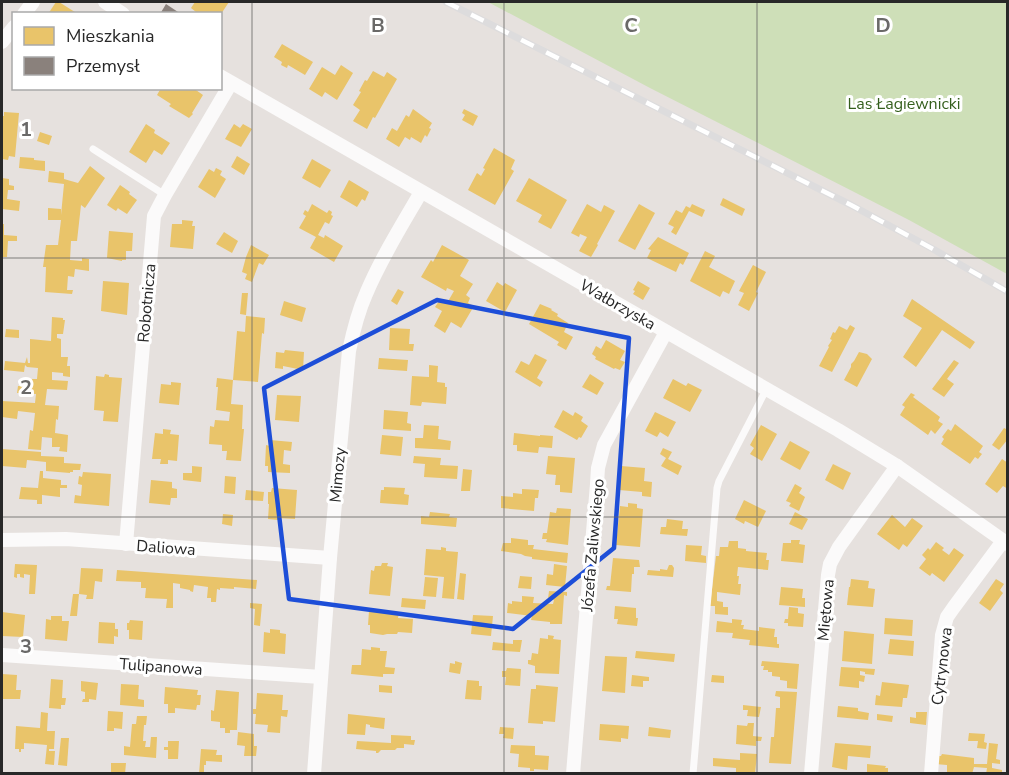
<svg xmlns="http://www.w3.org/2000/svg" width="1009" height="775" font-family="'Nunito Sans',sans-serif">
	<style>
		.green { fill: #cedfb8 }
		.homes { fill: #e9c46a }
		.industry { fill: #8a817c }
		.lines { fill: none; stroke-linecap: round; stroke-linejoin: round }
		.lane { stroke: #fbfafa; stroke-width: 7 }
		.street { stroke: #fbfafa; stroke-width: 14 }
		.rail-casing { stroke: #dddcdd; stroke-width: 7 }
		.rail { stroke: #fff; stroke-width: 4.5; stroke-dasharray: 14; stroke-linecap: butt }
		.marked { fill: none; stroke: #1d4ed8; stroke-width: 4.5; stroke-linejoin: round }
		.grid { fill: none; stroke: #6a6968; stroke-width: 1.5; stroke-opacity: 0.55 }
		.labels { text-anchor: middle; stroke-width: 6; stroke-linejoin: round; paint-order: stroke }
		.park-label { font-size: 16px; fill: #355f1d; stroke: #fff }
		.street-label { font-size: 16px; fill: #282828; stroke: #fff }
		.grid-label { font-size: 20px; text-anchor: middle; font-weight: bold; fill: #6a6968; stroke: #fff; stroke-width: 6; stroke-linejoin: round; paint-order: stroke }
	</style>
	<rect width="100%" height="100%" fill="#e6e1de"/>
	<!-- green -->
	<path class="green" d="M488 2H1007V274L909 220 650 88Z"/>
	<!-- homes -->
	<g class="homes">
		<path d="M56 2H59L78 14H48Z"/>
		<path d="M195 2H229L221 14H195L196 12 191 8Z"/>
		<path d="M282 44 313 62 305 75 288 65 287 68 281 65 282 62 274 57Z"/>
		<path d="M341 65 353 73 337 100 325 92 322 97 309 89 322 67 335 75Z"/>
		<path d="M373 71 384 77 387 72 397 79 375 118 373 117 367 129 353 121 360 110 353 105 361 92 359 91 365 80 367 81Z"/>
		<path d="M161 88H193L203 95 192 113 193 114 189 118 169 106 171 104 157 95Z"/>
		<path d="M413 109 432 123 429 128 431 129 427 137 425 135 421 143 411 137 410 140 405 137 399 147 386 139 392 128 397 131 406 115 409 117Z"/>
		<path d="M464 109 478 116 473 126 462 120 465 115 462 113Z"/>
		<path d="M4 112 19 113 15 157 9 156 8 160 2 159V116H4Z"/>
		<path d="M146 124 155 130 154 133 170 143 162 155 154 150 146 163 129 152Z"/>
		<path d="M234 124 240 128 243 124 252 129 241 147 225 139Z"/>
		<path d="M40 132 52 136 49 145 37 141Z"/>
		<path d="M494 148 515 160 511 169 514 171 495 205 468 190 477 173 481 176 485 169 483 168Z"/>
		<path d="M237 156 250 164 244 175 231 167Z"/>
		<path d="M20 157 34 158V160L45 161V171L19 168Z"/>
		<path d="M312 159 331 170 320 188 302 178Z"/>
		<path d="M90 166 105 178 85 208 81 205 77 241H71L70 260 82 261V258L89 259V271L75 269 74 277 68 276 67 290H73L72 294 45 292 46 267H43L46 245H58L61 220H48V208L61 209V215L64 184 48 182 49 171 64 173V179L78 183Z"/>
		<path d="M216 168 222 171 220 175 226 179 215 198 198 187 209 169 214 172Z"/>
		<path d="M2 178 9 179V185L14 186V190H8L7 199 20 201 19 211 2 209Z"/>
		<path d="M529 178 567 200 551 229 538 222 542 215 516 201Z"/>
		<path d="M349 180 369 192 365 201 362 199 357 207 340 197Z"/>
		<path d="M120 185 130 192 129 194 137 200 127 214 119 209 118 208 116 211 107 205Z"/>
		<path d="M723 198 745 209 742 216 720 205Z"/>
		<path d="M312 204 327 213 329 210 332 212 331 215 333 216 329 224 325 222 318 235 324 238 325 235 343 246 334 262 310 248 316 237 299 228 306 216 303 214 305 210 308 212Z"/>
		<path d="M587 204 601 212 604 205 615 211 597 244 598 245 591 257 579 251 587 237 580 234 579 237 571 233Z"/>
		<path d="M639 204 655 213 635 250 618 241Z"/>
		<path d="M692 204 705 210 702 217 689 211 676 235 671 232 674 227 668 224 676 210 682 213 686 206 690 208Z"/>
		<path d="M182 220 193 221 192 226H195L193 249 170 247 172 224H182Z"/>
		<path d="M2 224H4V235L17 236V241H8L7 257H2Z"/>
		<path d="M109 231 133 233 132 251H126V260H122V261L107 258Z"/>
		<path d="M224 232 238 241 232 253 216 244Z"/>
		<path d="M658 237 689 253 683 265 680 263 676 272 647 258 651 250 648 249Z"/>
		<path d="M251 245 269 255 263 265 259 263 252 282 245 279 247 274 242 272 246 257Z"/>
		<path d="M442 245 469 260 460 276 473 284 466 295 470 298 468 303 474 306 461 328 451 322 445 333 434 326 442 311 435 307 439 301 442 300 447 303 454 291 447 288 446 291 421 277 431 260 433 262Z"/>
		<path d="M705 251 715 256 709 267 735 281 729 294 723 291 720 297 690 281Z"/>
		<path d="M753 265 766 272 756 292 758 293 749 311 738 305 744 293 739 291Z"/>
		<path d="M103 281 129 283 127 315 101 311Z"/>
		<path d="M638 281 650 288 643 300 633 294 635 291 633 290Z"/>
		<path d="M497 282 503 286 505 283 517 290 505 312 486 301Z"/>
		<path d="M398 289 404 292 397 305 391 301Z"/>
		<path d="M242 293H248L246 315 240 314Z"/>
		<path d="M912 299 975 342 970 349 942 330 916 367 903 357 922 328 903 316Z"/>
		<path d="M284 301 306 308 302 322 280 315Z"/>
		<path d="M540 304 552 309 551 310 558 314 557 316 568 323 564 332 573 337 566 350 557 345 559 342 529 324Z"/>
		<path d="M246 316 265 318 264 334 262 333 258 382 233 380 237 331 245 332Z"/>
		<path d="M52 317 63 318V320H65L63 334H57V338L61 339V357H68L67 366H70V377L63 376V373L52 372V380L68 381 67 390 47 389 45 405 59 406 58 420 56 419 55 433 68 435 67 452 59 451 60 447H52V438L42 437 41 450 28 449 30 430 33 431 35 413 18 411 17 419 2 417V401L35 403 36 394 17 393 18 386 31 387 32 379H37L38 368 27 367 25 365 24 372 4 370 5 361 25 363 27 357 28 363H30V339L51 341Z"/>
		<path d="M850 325 855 328 832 372 819 366 829 347 828 346 832 340 830 339 833 332 835 333 839 326 847 330Z"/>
		<path d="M390 328 410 329 409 344H414L413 351 389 350Z"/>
		<path d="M6 329 19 330V338L5 337Z"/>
		<path d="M606 340 625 351 620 360 625 362 620 370 615 368 614 369 595 359 596 357 592 354 596 346 601 349Z"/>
		<path d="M285 350 304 352 303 370 283 366V369L275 368 276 352 284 353Z"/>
		<path d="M859 352 867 354 872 359 857 387 844 380 851 367V364L854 361Z"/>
		<path d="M535 354 547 360 537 378 543 382 540 387 515 372 521 361 529 365Z"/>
		<path d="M379 358 408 360 407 371 378 369Z"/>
		<path d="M954 360 959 363 947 379 954 384 944 397 932 389Z"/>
		<path d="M429 365 438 366 437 382 445 383V387H447L446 404 422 402 421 406 410 405 412 376 429 377Z"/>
		<path d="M105 374 109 375V377L122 378 118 422 103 421 104 411 94 410 96 376 104 377Z"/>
		<path d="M590 374 604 383 597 395 582 387Z"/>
		<path d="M217 378 233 380 231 404 243 405 242 429H244L241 461 226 460 227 451H222V445L209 444 210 426 214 427 215 420 229 421 230 412 216 410 218 387H216Z"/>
		<path d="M673 379 686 386 688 383 702 390 690 412 663 398Z"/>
		<path d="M171 382 181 383 179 405 159 403 161 384 171 385Z"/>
		<path d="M911 393 915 395 913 397 940 417 938 421 943 424 935 434 931 430 928 435 900 415 905 407 902 405Z"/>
		<path d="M277 395 301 396 299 422 275 420Z"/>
		<path d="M384 410 408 412 407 423 411 424V431L383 429Z"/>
		<path d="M563 410 573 416 575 412 583 417 581 421 588 426 581 438 579 437 577 440 554 427Z"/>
		<path d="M655 412 676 422 668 437 660 432 657 437 645 431Z"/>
		<path d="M955 424 983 446 979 452 982 454 978 459 975 457 970 464 941 444 944 439 942 437 948 429 951 431Z"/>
		<path d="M424 425 439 426 438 439 451 441 450 450 415 448V438H423Z"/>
		<path d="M761 425 777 434 762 461 750 454 754 448 750 445Z"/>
		<path d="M1004 428 1008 430V439L999 450 992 445Z"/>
		<path d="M163 429 171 430 170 434 179 435 177 461 168 460V464H160L161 459H152L155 433 163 434Z"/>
		<path d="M514 433 540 436V435L553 436 552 448 539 447 538 453 517 451V445H513Z"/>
		<path d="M382 435 403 437 401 456 380 454Z"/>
		<path d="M270 440 292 442 291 451 284 450 283 464 290 465V473L268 472V466H265L266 445 270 446Z"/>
		<path d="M790 441 810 452 800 470 780 459Z"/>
		<path d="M663 448 672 452 668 459 682 466 678 475 661 466 666 458 660 454Z"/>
		<path d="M2 449 41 452V456L64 457V463L81 464 80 470H73V472H70V473L46 471V462L27 460 26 468 2 466Z"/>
		<path d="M414 456 441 458 440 465 458 466 457 479 424 477 425 464 413 463Z"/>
		<path d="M548 456 575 458 572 493 560 492V485H555L556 475 546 474Z"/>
		<path d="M1002 459 1008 463V489L1003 486 997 493 985 484Z"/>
		<path d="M833 464 851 473 843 490 825 480Z"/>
		<path d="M192 466 202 467 201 482 183 480V473H192Z"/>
		<path d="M621 466 645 468 644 481 652 482 651 497 642 496V492L619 490Z"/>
		<path d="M463 469 472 470 470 491H461Z"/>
		<path d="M40 471H43V478L61 480V485H67V488H60V497L42 495V504H37V500L19 499 21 487 38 488Z"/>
		<path d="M83 472 111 474 109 506 74 503 75 495 81 496 82 485 78 484 79 476 82 477Z"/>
		<path d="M225 476 236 477 235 494 224 493Z"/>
		<path d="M151 480 172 482V488L177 489V498H171L170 505 149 503Z"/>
		<path d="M795 484 802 488 799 493 805 497 799 511 789 506 791 503 786 501Z"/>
		<path d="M384 487 405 488 404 494 409 495 408 505 380 503 381 490H384Z"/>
		<path d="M272 488 297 490 295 519 278 518V520L268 519 269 504H268V492H271Z"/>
		<path d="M522 489 539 490 538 498H535L534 511 501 508V496L513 497V493L522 494Z"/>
		<path d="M246 490 264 492 263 501 245 500Z"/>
		<path d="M744 500 766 511 758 527 745 521 744 524 735 519Z"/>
		<path d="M628 503 637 504V508L643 509 640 547 616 545 620 506 628 507Z"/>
		<path d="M557 508 571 509 568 545 546 542 547 539H542L543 533H547L550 512 556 513Z"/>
		<path d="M430 512 450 514 449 517 457 518 456 527 421 524V516L429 517Z"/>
		<path d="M795 512 808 519 802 530 789 524Z"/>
		<path d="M223 514 233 515 232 526 222 524Z"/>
		<path d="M892 515 905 527 912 518 923 526 907 547 903 544 899 550 877 534Z"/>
		<path d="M667 519 683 521 682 529H688L687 536 660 534 661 527H666Z"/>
		<path d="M511 538 528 540V545H534L533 549 568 553 567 563 532 559V557L525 556 521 554 501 551 503 543H511Z"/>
		<path d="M791 540H800L799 544 805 545 803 563 781 561 783 543H791Z"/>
		<path d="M729 541H738V548L746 549V551L767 553 766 560H769L768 570 738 567 737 576H739L738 584H741L740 595 717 592V601L723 602V607H728V615L715 614V606H710L716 556H719L720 547H728Z"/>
		<path d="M936 542 944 548 942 550 949 555 954 548 964 555 944 582 932 573 930 576 919 568 926 559 922 555 928 548 930 550Z"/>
		<path d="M686 545 702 546 701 555 706 556V563L685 561Z"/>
		<path d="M441 547 446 548V551L458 552 454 599 442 598 444 577 424 575 426 549 441 550Z"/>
		<path d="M613 558 639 560 640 567H634V574H632L631 592 606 590 607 586H610Z"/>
		<path d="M382 563H388L387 566 393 567 390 596 369 594 371 570 374 571 375 566H381Z"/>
		<path d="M15 564 37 565 35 594H29L30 575 24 574V578L20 577V574H17V578L14 577Z"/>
		<path d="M554 564 567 566 565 587 546 585 547 574 553 575Z"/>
		<path d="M669 565H672L674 568 673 577 647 575 648 570 660 571V569L667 570Z"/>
		<path d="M81 568 103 569 102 582 95 581 93 599H86L87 595 79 594Z"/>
		<path d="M117 570 257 580 256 589 234 587V589L220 588V590L217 589 216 602H211V598H207L208 587 194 585 193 592 190 591V590L180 588V584L173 583V608H166L167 599 145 598 146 588H141V582L116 581Z"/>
		<path d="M460 573 466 574 464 600 457 599Z"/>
		<path d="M520 576 532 577 531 589 518 588Z"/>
		<path d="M425 577 438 578 436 597 423 596Z"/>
		<path d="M851 579 869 581 868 588 875 589 873 607 847 605 849 587H850Z"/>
		<path d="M996 579 1004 584 1000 590 1003 593 990 611 979 603Z"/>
		<path d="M781 587 803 589 802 598H805V607L779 605Z"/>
		<path d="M549 591 567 592V596L564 595 562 624H550V622L531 620 532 616 507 613 508 603 512 604V601L522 602V596L534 597 533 603 553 604 554 600 548 599Z"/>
		<path d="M73 594H79L77 616H70Z"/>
		<path d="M402 598 426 600 425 609 401 607Z"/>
		<path d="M250 603 262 604 260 626 254 625 255 609 250 608Z"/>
		<path d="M615 606 636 608V618H638L637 626 617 624 618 619H614Z"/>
		<path d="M789 607 798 608V613L804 614 803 627 788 626V623H784L785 619H788Z"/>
		<path d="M369 611 399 613 398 618 413 619 412 633 398 632 397 634H387L383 635 370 633V625H368Z"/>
		<path d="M2 612 25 615 23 637 2 636Z"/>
		<path d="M473 615 493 616 491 636 471 634Z"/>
		<path d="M51 616H62V621H69L67 641 45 639 46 619 51 620Z"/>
		<path d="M885 618 913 620 912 636 884 634Z"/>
		<path d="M732 619 742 620 741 625H744L743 629 759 631V627L775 629 774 637H777V644H779V648L749 645 750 640 732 638 733 633 716 632 717 621 732 623Z"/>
		<path d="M130 620 143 621 142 640 129 639V630H127V623H129Z"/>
		<path d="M99 622 115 623V629H118V637L114 636V644L98 643Z"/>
		<path d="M270 629 280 630V633L286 634 285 654 263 652 264 632 270 633Z"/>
		<path d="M844 631 874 634 872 664 842 661Z"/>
		<path d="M548 635 554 636 553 639 561 640 559 674 535 673V666L528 664V660H531L532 653 538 654 540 638 548 639Z"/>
		<path d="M890 639 914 641 913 656 888 654Z"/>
		<path d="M513 640H522L520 652 492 650 493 642 513 644Z"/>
		<path d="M371 647 380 648V651H387L385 667 395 668 394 674H383V677L351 674 352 665H361L362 649 371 650Z"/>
		<path d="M636 651 675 654 674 662 635 658Z"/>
		<path d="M605 656 627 657 625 693 602 691Z"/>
		<path d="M455 661 462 663 460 674 449 672 450 663 455 664Z"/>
		<path d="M762 661 799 664 797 689 787 688V681L780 680V677L772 676V672H768V670H763L764 666H761Z"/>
		<path d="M841 667 875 669 874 675 865 674V672L860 671V675L865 676 864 682 859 681V688L839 686Z"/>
		<path d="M507 668 521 669 520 686 505 685 506 677H502V671H506Z"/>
		<path d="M2 674 17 675 16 690H21L20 699H2Z"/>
		<path d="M632 675 649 677V681H643V687L631 686Z"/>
		<path d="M712 675 724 676V683L711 682Z"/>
		<path d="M51 679 63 680 62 698H66L65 705H61V709L49 708Z"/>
		<path d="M467 680 479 681V686H482L481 700 465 699Z"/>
		<path d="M81 681 98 683 96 700 89 699V702H82L83 699H85V692L81 691Z"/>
		<path d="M882 682 909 685 907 698H903L902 707 875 705 876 695 880 696Z"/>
		<path d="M121 684 139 685 138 699 144 700V707L120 705Z"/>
		<path d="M379 685 392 686V693L379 692Z"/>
		<path d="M536 685 558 687 555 722 543 721V724L528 723 531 689H536Z"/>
		<path d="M165 687 198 690 197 695H201L200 705H197L196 710 175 708V713H168V704H164Z"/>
		<path d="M216 690 239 692 237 730H230V733H225V728H220V722L211 721V710L214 711Z"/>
		<path d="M776 691 797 692 791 764 769 763 771 737H774L776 708H780V697L775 696Z"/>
		<path d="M257 693 283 695 282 710H288L287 717 281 716 280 733 267 732 268 725 255 724 256 714H253V709H256Z"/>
		<path d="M743 705 761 707 759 717 747 716 748 710H743Z"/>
		<path d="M838 706 858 708V711L869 713 868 720 837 717Z"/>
		<path d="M108 711 123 712 122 729 114 728V731H107Z"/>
		<path d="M41 712 48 713 47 731H55L54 749H49V751H55L54 765 45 764 47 745 24 743V749H21V752H19V749H15L16 726 40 728Z"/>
		<path d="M916 712H927L926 725 910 723V717L916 718Z"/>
		<path d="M348 714 385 718 384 729 370 727V725L366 724 365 735 347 734Z"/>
		<path d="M877 714 893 716 892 722 877 720Z"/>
		<path d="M137 716H147L146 725H144L143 741H146L145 747H150L151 737H157L156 758 124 755V746L130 747 132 724H136Z"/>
		<path d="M748 723H754L753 736 762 737 761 741H756V746L736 744 737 725 747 726Z"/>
		<path d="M600 724 629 726 628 739 621 738V742L599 740Z"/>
		<path d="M500 727 514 728 513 739 503 738 504 734H499Z"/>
		<path d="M649 727 671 730 670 738 648 736Z"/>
		<path d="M238 732 254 734V746H257L256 756H244L245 746 237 745Z"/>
		<path d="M969 733 985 734 984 742 987 743 986 749 977 748 978 741H968Z"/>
		<path d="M391 735 411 736V740H415L414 745 404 744V748H397L395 750H381L378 753H376V751L356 749 357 741 391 743Z"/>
		<path d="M61 738H69L67 766 58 765Z"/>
		<path d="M168 741H179L178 759H168V750H164V747H168Z"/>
		<path d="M835 743 871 746 870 758 848 756 847 770 832 767Z"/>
		<path d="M989 743 998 744 996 759 1000 760V764L992 763V768L1002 770V774H986L987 768 974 767 972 774H947V765L935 764 936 756H941L942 754 974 758V764H987Z"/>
		<path d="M511 745 535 746V755L549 756 548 770 534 769V771H530V768L518 767 519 754 510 753Z"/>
		<path d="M201 749 217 750 216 755H222V762L206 761V765H204V774H199Z"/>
		<path d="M740 753 757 754 755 774 736 772V768L713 766V758L740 760Z"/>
		<path d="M111 763H126L125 774H111Z"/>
		<path d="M867 764 886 766 885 768H888V772H884L883 774H867Z"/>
	</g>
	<!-- industry -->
	<path class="industry" d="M166 4 181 14H160Z"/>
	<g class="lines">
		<!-- lane -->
		<g class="lane">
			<path d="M93 149 165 195"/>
			<path d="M693 774 717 488 719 481 767 388"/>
		</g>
		<!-- street -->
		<g class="street">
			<path d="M105 2 123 14"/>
			<path d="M24 14 33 2"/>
			<path d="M2 42 14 27"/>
			<path d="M220 76 838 430 897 466 1008 544"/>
			<path d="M2 540 66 539 330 558"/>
			<path d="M126 544 154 216 165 195 231 83"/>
			<path d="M2 655 321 677"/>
			<path d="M314 774 330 558 349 351C353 332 358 312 366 294 381 258 402 225 421 192"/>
			<path d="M573 774 597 484 598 468 604 445 666 332"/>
			<path d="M811 774 828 575 830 564 839 547 897 466"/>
			<path d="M931 774 942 635 947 617 954 607 1003 541"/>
		</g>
		<defs>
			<path id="rail" d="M446 2 851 205 933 249 1008 292"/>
		</defs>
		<!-- rail casing -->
		<use href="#rail" class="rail-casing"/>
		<!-- rail -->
		<use href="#rail" class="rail"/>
	</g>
	<!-- marked area -->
	<path class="marked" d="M437 300 629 338 614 548 513 629 289 599 264 388Z"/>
	<!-- grid -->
	<path class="grid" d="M252 2V774M504 2V774M757 2V774M2 258H1008M2 517H1008"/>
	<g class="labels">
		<!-- park labels -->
		<g class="park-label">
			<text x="904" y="109">Las Łagiewnicki</text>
		</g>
		<!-- street labels -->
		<g class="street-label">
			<text transform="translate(146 303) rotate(-85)" y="6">Robotnicza</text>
			<text transform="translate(618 304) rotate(30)" y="6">Wałbrzyska</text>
			<text transform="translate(337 475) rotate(-85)" y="6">Mimozy</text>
			<text transform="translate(592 545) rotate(-85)" y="6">Józefa Zaliwskiego</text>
			<text transform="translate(166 547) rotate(4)" y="6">Daliowa</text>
			<text transform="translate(825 610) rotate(-85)" y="6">Miętowa</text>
			<text transform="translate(161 666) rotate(4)" y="6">Tulipanowa</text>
			<text transform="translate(941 666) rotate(-83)" y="6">Cytrynowa</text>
		</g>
	</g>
	<g class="grid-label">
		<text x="378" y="32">B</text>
		<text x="631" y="32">C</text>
		<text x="883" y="32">D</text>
		<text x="26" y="136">1</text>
		<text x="26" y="394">2</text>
		<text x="26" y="653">3</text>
	</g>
	<!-- border -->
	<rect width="1009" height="775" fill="none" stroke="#282828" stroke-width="6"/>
	<!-- legend -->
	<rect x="12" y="12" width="210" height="78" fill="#ffffff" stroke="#a9a9a9" stroke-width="1.5"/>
	<rect x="24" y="27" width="30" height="18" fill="#e9c46a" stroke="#a9a9a9" stroke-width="1.5"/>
	<text x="66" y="42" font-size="18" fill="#282828">Mieszkania</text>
	<rect x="24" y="57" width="30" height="18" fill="#8a817c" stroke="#a9a9a9" stroke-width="1.5"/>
	<text x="66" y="72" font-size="18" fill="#282828">Przemysł</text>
</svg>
